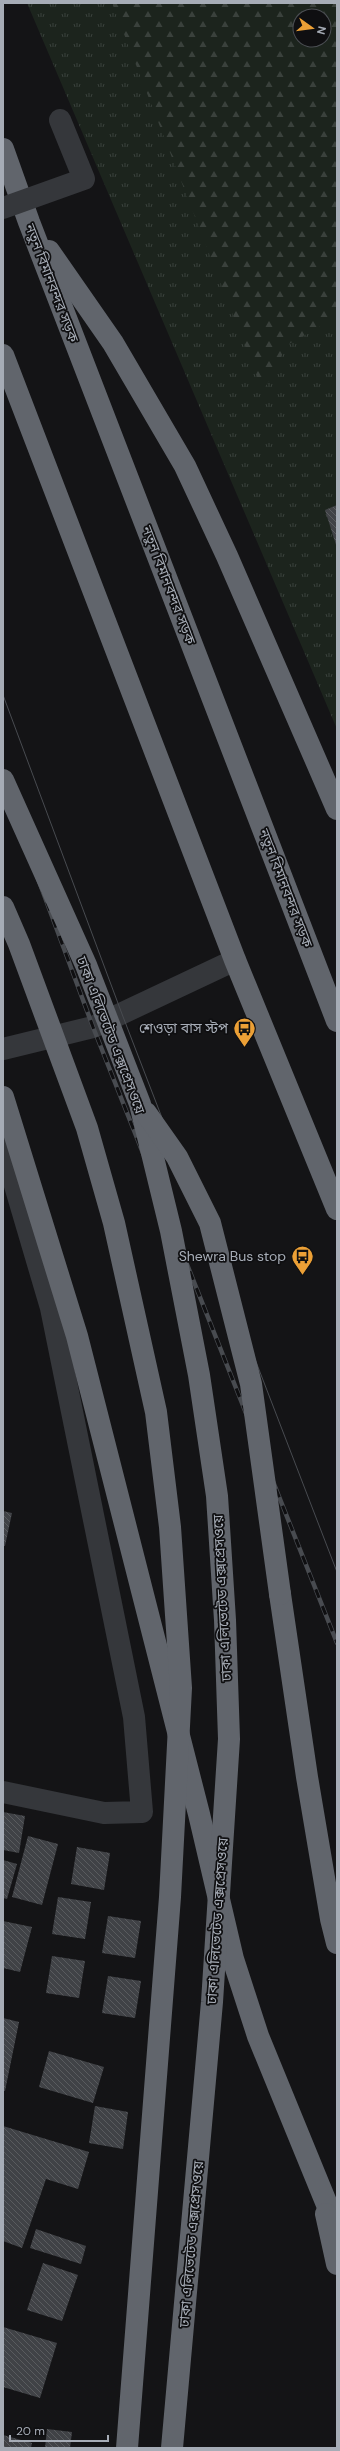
<svg xmlns="http://www.w3.org/2000/svg" width="340" height="2451" font-family="'DM Sans','Noto Sans Bengali',sans-serif">
	<style>
		.grass { fill: url(#grass-tufts); fill-rule: evenodd }
		.forest { fill: url(#forest-firs); fill-rule: evenodd }
		.building { fill: url(#building-back-hatch) }
		.lines { fill: none; stroke-linecap: round; stroke-linejoin: round }
		.minor { stroke: #35373b; stroke-width: 22 }
		.highway { stroke: #61656c; stroke-width: 22 }
		.tram { stroke: #484b50; stroke-width: 1 }
		.rail-casing { stroke: #484b50; stroke-width: 4.5 }
		.rail { stroke: #0f0f11; stroke-width: 3; stroke-dasharray: 9; stroke-linecap: butt }
		.minor-bridge { stroke: #35373b; stroke-width: 22 }
		.highway-bridge { stroke: #61656c; stroke-width: 22 }
		.labels { text-anchor: middle; stroke-width: 3.5; stroke-linejoin: round; paint-order: stroke }
		.street-label { font-size: 14px; fill: #a6acb6; stroke: #0f0f11 }
		.poi-label { font-size: 14px; fill: #a6acb6; stroke: #0f0f11; text-anchor: end }
	</style>
	<defs>
		<pattern id="grass-tufts" width="24" height="20" patternUnits="userSpaceOnUse"><rect width="24" height="20" fill="#1c241d"/><path d="M3 7l-1-3M5 7V3M7 7l1-3M15 17l-1-3M17 17v-4M19 17l1-3" fill="none" stroke="#3a413c"/></pattern>
		<pattern id="forest-firs" width="22" height="20" patternUnits="userSpaceOnUse"><rect width="22" height="20" fill="#1c241d"/><path d="M5 1l3.5 6h-7zM16 11l3.5 6h-7z" fill="#3a413c"/></pattern>
		<pattern id="building-back-hatch" width="6" height="6" patternUnits="userSpaceOnUse"><rect width="6" height="6" fill="#404246"/><path d="M-1 5l2 2M0 0l6 6M5-1l2 2" fill="none" stroke="#595b5e"/></pattern>
	</defs>
	<rect width="100%" height="100%" fill="#141416"/>
	<!-- grass -->
	<path class="grass" d="M27 3H337V729ZM300 16H324V40H300Z"/>
	<!-- forest -->
	<path class="forest" d="M112 3H337V317L287 345 263 392ZM300 16H324V40H300Z"/>
	<!-- building -->
	<g class="building">
		<path d="M337 505V548L325 510Z"/>
		<path d="M3 1511 12 1513 5 1546H3Z"/>
		<path d="M3 1812 25 1816 19 1853 3 1850Z"/>
		<path d="M28 1836 58 1844 42 1905 12 1897Z"/>
		<path d="M77 1847 110 1853 104 1890 71 1884Z"/>
		<path d="M3 1860 17 1864 7 1899 3 1898Z"/>
		<path d="M58 1897 91 1902 85 1939 52 1934Z"/>
		<path d="M108 1916 141 1921 135 1958 102 1953Z"/>
		<path d="M3 1921 32 1927 20 1972 3 1968Z"/>
		<path d="M52 1956 85 1961 79 1998 46 1993Z"/>
		<path d="M108 1976 141 1981 135 2018 102 2013Z"/>
		<path d="M3 2018 19 2022 5 2091H3Z"/>
		<path d="M49 2051 104 2067 93 2103 39 2087Z"/>
		<path d="M95 2106 128 2112 123 2149 89 2143Z"/>
		<path d="M3 2126 89 2152 78 2189 46 2179 22 2248 3 2241Z"/>
		<path d="M36 2229 86 2246 81 2264 30 2248Z"/>
		<path d="M43 2263 78 2275 62 2321 27 2310Z"/>
		<path d="M3 2327 57 2343 40 2398 3 2387Z"/>
		<path d="M47 2429 72 2432 70 2448H45Z"/>
		<path d="M3 2435 32 2443 31 2448H3Z"/>
	</g>
	<g class="lines">
		<!-- minor -->
		<g class="minor">
			<path d="M3 1049 93 1027 235 960"/>
			<path d="M3 1145 51 1308 134 1717 142 1812 104 1813 3 1792"/>
		</g>
		<!-- highway -->
		<g class="highway">
			<path d="M3 149 29 222 337 1021"/>
			<path d="M49 251 113 343 185 466 227 556 337 809"/>
			<path d="M3 355 235 960 337 1209"/>
			<path d="M3 1097 77 1336 199 1814 233 1959 258 2036 337 2229"/>
			<path d="M280 1594 307 1777 331 1919 337 1943"/>
			<path d="M326 2214 337 2264"/>
		</g>
		<!-- tram -->
		<path class="tram" d="M3 695 122 1014 337 1572"/>
		<defs>
			<path id="rail" d="M3 784 93 1027 337 1643"/>
		</defs>
		<!-- rail casing -->
		<use href="#rail" class="rail-casing"/>
		<!-- rail -->
		<use href="#rail" class="rail"/>
		<!-- minor-bridge -->
		<path class="minor-bridge" d="M3 208 84 179 60 120"/>
		<!-- highway-bridge -->
		<g class="highway-bridge">
			<path d="M3 780 86 965 140 1104 171 1231 199 1375 217 1496 225 1620 229 1739 212 2002 172 2448"/>
			<path d="M3 907 19 944 87 1128 114 1223 156 1412 170 1527 181 1688 170 1897 127 2448"/>
			<path d="M146 1113 177 1157 210 1223 251 1384 280 1594"/>
		</g>
	</g>
	<!-- icons -->
	<defs>
		<symbol id="bus-pin" viewBox="-11 -11 22 30"><path d="M0 17L-7.5 6A9.5 9.5 0 1 1 7.5 6Z" fill="#eca036" stroke="#0f0f11"/><path d="M-5-6H5V4H4V6H2V4H-2V6H-4V4H-5ZM-3.5-4V0h7V-4ZM-3.5 1.2v1.5H-2V1.2ZM2 1.2v1.5H3.5V1.2Z" fill="#111"/></symbol>
	</defs>
	<g fill-rule="evenodd">
		<use href="#bus-pin" x="232" y="1016" width="25" height="34"/>
		<use href="#bus-pin" x="290" y="1244" width="25" height="34"/>
	</g>
	<g class="labels">
		<!-- street labels -->
		<g class="street-label">
			<text transform="translate(52 283) rotate(69)" y="5">নতুন বিমানবন্দর সড়ক</text>
			<text transform="translate(169 585) rotate(69)" y="5">নতুন বিমানবন্দর সড়ক</text>
			<text transform="translate(286 888) rotate(69)" y="5">নতুন বিমানবন্দর সড়ক</text>
			<text transform="translate(111 1035) rotate(69)" y="5">ঢাকা এলিভেটেড এক্সপ্রেসওয়ে</text>
			<text transform="translate(222 1598) rotate(-93)" y="5">ঢাকা এলিভেটেড এক্সপ্রেসওয়ে</text>
			<text transform="translate(217 1921) rotate(-86)" y="5">ঢাকা এলিভেটেড এক্সপ্রেসওয়ে</text>
			<text transform="translate(191 2244) rotate(-85)" y="5">ঢাকা এলিভেটেড এক্সপ্রেসওয়ে</text>
		</g>
		<!-- poi labels -->
		<g class="poi-label">
			<text x="228" y="1033">শেওড়া বাস স্টপ</text>
			<text x="286" y="1261">Shewra Bus stop</text>
		</g>
	</g>
	<!-- border -->
	<rect width="340" height="2451" fill="none" stroke="#a6acb6" stroke-width="8"/>
	<!-- north arrow -->
	<g transform="translate(312 28) rotate(104)"><circle r="19" fill="#0f0f11" stroke="#4b4e53"/>
	<path d="M0-3L7 15L0 10L-7 15Z" fill="#eca036"/>
	<text y="-6" font-size="11" font-weight="bold" text-anchor="middle" fill="#a6acb6">N</text>
	</g>
	<!-- scale -->
	<path d="M10 2435v6h98v-6" fill="none" stroke="#a6acb6" stroke-width="2"/>
	<text x="16" y="2435" font-size="12" fill="#a6acb6" stroke="#0f0f11" stroke-width="3" paint-order="stroke">20 m</text>
</svg>
